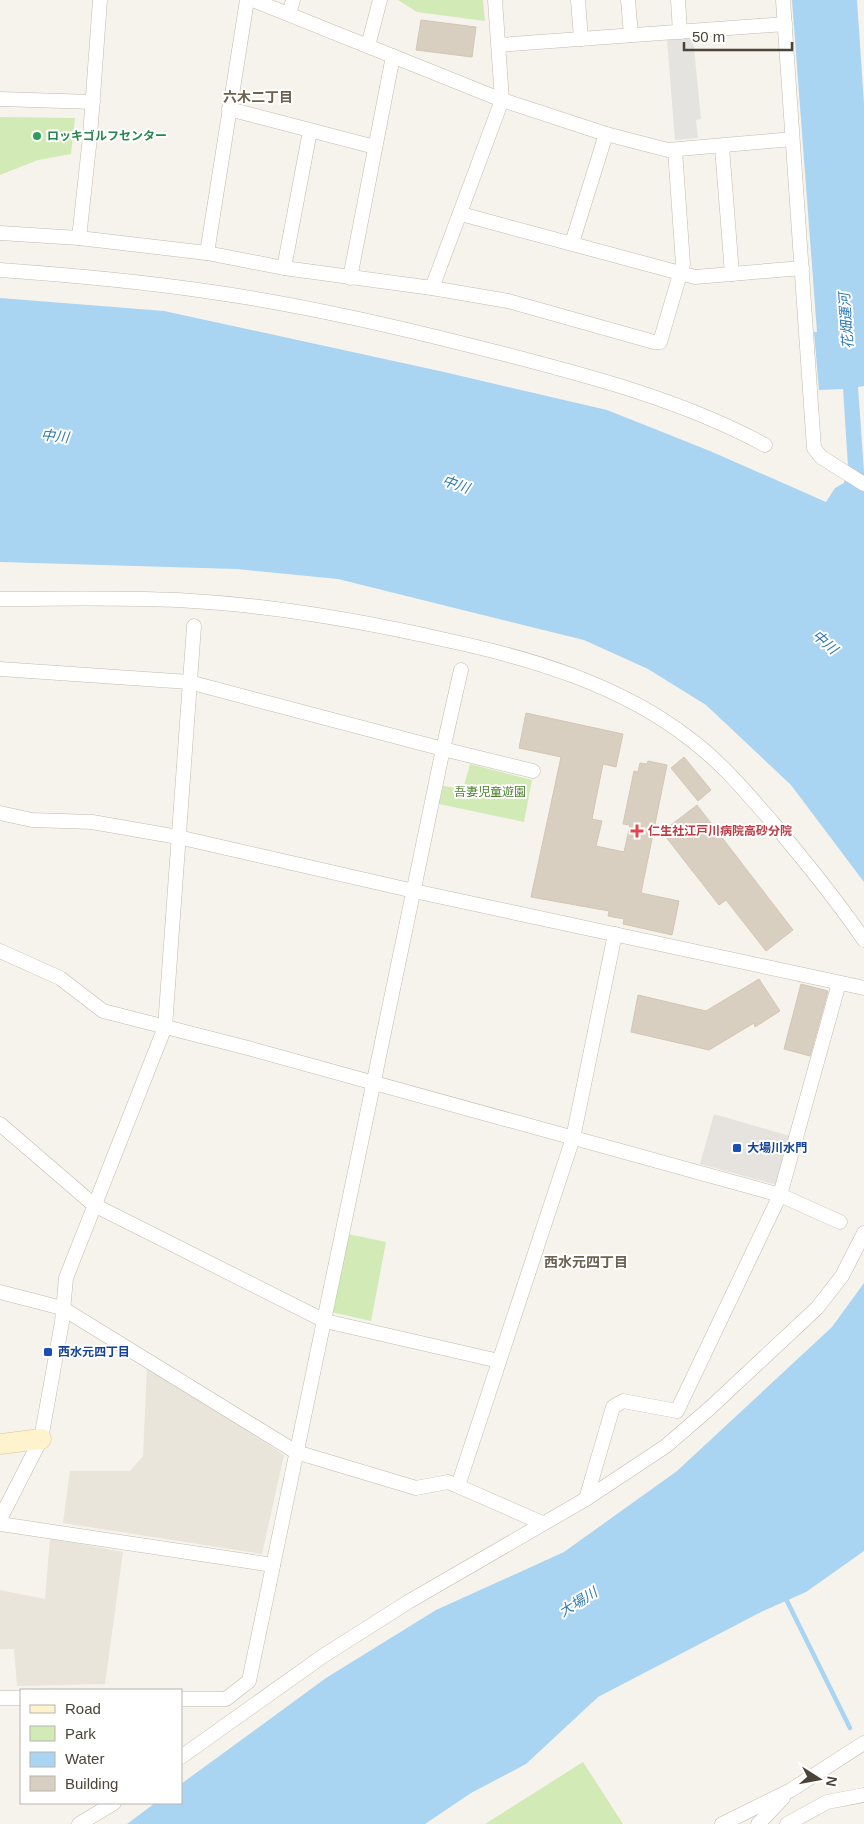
<svg xmlns="http://www.w3.org/2000/svg" width="864" height="1824" font-family="Helvetica,'Noto Sans JP',sans-serif">
	<style>
		.residential { fill: #eae5da }
		.industrial { fill: #e6e2dd }
		.green { fill: #d2eab5 }
		.parking { fill: #e5e3e0 }
		.water { fill: #a9d4f2 }
		.lines { fill: none; stroke-linecap: round; stroke-linejoin: round }
		.stream { stroke: #a9d4f2; stroke-width: 4.5 }
		.building { fill: #d8cfc1; stroke: #d3c7b4 }
		.street-casing { stroke: #c2bbae; stroke-width: 15 }
		.secondary-casing { stroke: #d6c79b; stroke-width: 21 }
		.street { stroke: #fff; stroke-width: 14 }
		.secondary { stroke: #fff3cd; stroke-width: 20 }
		.leisure-dot { fill: #2e9e5b; stroke: #fff; stroke-width: 2 }
		.health-dot { fill: #e0444e; stroke: #fff; stroke-width: 2 }
		.transit-dot { fill: #1a4fb4; stroke: #fff; stroke-width: 2 }
		.labels { text-anchor: middle; stroke-width: 4; stroke-linejoin: round; paint-order: stroke }
		.leisure-label { font-size: 12px; font-weight: bold; fill: #27864d; stroke: #fff; text-anchor: start }
		.park-label { font-size: 12px; fill: #4a7f2a; stroke: #fff }
		.health-label { font-size: 12px; font-weight: bold; fill: #be3a42; stroke: #fff; text-anchor: start }
		.transit-label { font-size: 12px; font-weight: bold; fill: #164399; stroke: #fff; text-anchor: start }
		.neighbourhood-label { font-size: 14px; font-weight: bold; fill: #6e6250; stroke: #fff }
		.water-label { font-size: 14px; font-style: italic; fill: #2e7ab2; stroke: #fff }
	</style>
	<rect width="100%" height="100%" fill="#f6f3ec"/>
	<!-- residential -->
	<g class="residential">
		<path d="M147 1366 284 1455 262 1554 63 1523 70 1471H130L143 1456Z"/>
		<path d="M50 1538 123 1552 105 1684 17 1686 14 1649H0V1590L45 1599Z"/>
	</g>
	<!-- industrial -->
	<path class="industrial" d="M714 1114 790 1136 777 1185 700 1164Z"/>
	<!-- green -->
	<g class="green">
		<path d="M398 0H483L485 21 417 12Z"/>
		<path d="M0 117 75 118 71 154 38 160 0 175Z"/>
		<path d="M470 764 532 780 524 822 439 804 443 786 463 789Z"/>
		<path d="M348 1234 386 1242 371 1321 331 1312Z"/>
		<path d="M583 1762 623 1824H485Z"/>
	</g>
	<!-- parking -->
	<path class="parking" d="M693 38 701 119 696 120 698 138 675 140 667 40Z"/>
	<!-- water -->
	<g class="water">
		<path d="M792 0H857L864 104V386L858 387 864 472V882L791 785 706 705 648 669 584 640 338 579 237 569 0 562V298L164 311 444 372 607 410 710 451 826 502 835 488 844 483 848 466 843 389 819 390 814 332H817Z"/>
		<path d="M864 1283V1551L806 1592 761 1612 598 1697 526 1764 471 1793 425 1824H127L155 1803H181V1784L326 1678 436 1610 564 1552 677 1471 832 1327Z"/>
	</g>
	<g class="lines">
		<!-- stream -->
		<path class="stream" d="M785 1597 850 1728"/>
	</g>
	<!-- building -->
	<g class="building">
		<path d="M421 20 476 27 472 57 416 50Z"/>
		<path d="M526 713 623 734 616 767 603 764 592 819 602 821 596 846 624 852 630 825 623 824 634 771 638 772 640 763 647 764 648 761 667 765 641 893 679 901 672 935 623 924 624 919 608 916 609 911 531 897 561 757 519 748Z"/>
		<path d="M684 757 711 790 698 801 671 768Z"/>
		<path d="M697 805 793 930 766 951 726 900 719 905 662 832Z"/>
		<path d="M759 979 780 1011 755 1027 754 1023 709 1050 631 1032 638 995 706 1011Z"/>
		<path d="M801 984 828 991 810 1056 784 1049Z"/>
	</g>
	<g class="lines">
		<defs>
			<g id="street">
				<path d="M253 0 502 100 606 134 668 150 792 139"/>
				<path d="M578 0 581 39"/>
				<path d="M628 0 631 35"/>
				<path d="M678 0 680 32"/>
				<path d="M783 0 814 448 821 457 864 484"/>
				<path d="M289 14 293 0"/>
				<path d="M499 45 785 24"/>
				<path d="M368 46 380 0"/>
				<path d="M0 99 93 102"/>
				<path d="M229 109 375 147"/>
				<path d="M722 147 732 274"/>
				<path d="M461 214 695 277 802 268"/>
				<path d="M0 233 79 238 207 253 284 268 432 288 508 301 654 342H660L683 264 675 150"/>
				<path d="M79 238 90 137 100 0"/>
				<path d="M572 243 606 134"/>
				<path d="M207 253 247 0"/>
				<path d="M284 268 310 131"/>
				<path d="M0 270C69 275 137 281 205 291 306 305 406 329 504 354 593 377 684 401 765 445"/>
				<path d="M350 278 393 56"/>
				<path d="M432 288 502 100 495 0"/>
				<path d="M0 599C64 599 129 597 192 601 278 606 362 621 446 640 531 658 621 685 690 739 722 763 747 793 773 823 805 861 836 899 864 940"/>
				<path d="M0 669 189 682 443 749 249 1681 226 1699H181"/>
				<path d="M461 670 443 749 533 771"/>
				<path d="M0 813 32 820 92 822 178 837 414 891 864 988"/>
				<path d="M0 951 60 978 103 1011 248 1048 780 1195 840 1222"/>
				<path d="M0 1124 94 1205 325 1321 499 1361"/>
				<path d="M0 1292 62 1308 296 1452 416 1488 448 1482 458 1486"/>
				<path d="M586 1499 613 1407 623 1401 677 1411 780 1195 839 983"/>
				<path d="M0 1519 41 1439 62 1322 66 1278 165 1027 194 626"/>
				<path d="M542 1523 458 1486 573 1138 615 934"/>
				<path d="M0 1524 273 1565"/>
				<path d="M0 1698H21"/>
				<path d="M181 1757 323 1656 408 1602 586 1499 666 1446 710 1408 817 1308 842 1276 864 1233"/>
				<path d="M79 1824 114 1803"/>
				<path d="M722 1824 791 1790 864 1743"/>
				<path d="M758 1824 783 1798"/>
				<path d="M787 1824 827 1802 864 1795"/>
			</g>
			<path id="secondary" d="M0 1444 41 1439"/>
		</defs>
		<!-- street casing -->
		<use href="#street" class="street-casing"/>
		<!-- secondary casing -->
		<use href="#secondary" class="secondary-casing"/>
		<!-- street -->
		<use href="#street" class="street"/>
		<!-- secondary -->
		<use href="#secondary" class="secondary"/>
	</g>
	<!-- markers -->
	<circle class="leisure-dot" cx="37" cy="136" r="5"/>
	<path class="health-dot" d="M634.5 823.5h5v5h5v5h-5v5h-5v-5h-5v-5h5z"/>
	<g class="transit-dot">
		<rect x="732" y="1143" width="10" height="10" rx="2.5"/>
		<rect x="43" y="1347" width="10" height="10" rx="2.5"/>
	</g>
	<g class="labels">
		<!-- leisure labels -->
		<g class="leisure-label">
			<text x="47" y="140">ロッキゴルフセンター</text>
		</g>
		<!-- park labels -->
		<g class="park-label">
			<text x="490" y="796">吾妻児童遊園</text>
		</g>
		<!-- health labels -->
		<g class="health-label">
			<text x="648" y="835">仁生社江戸川病院高砂分院</text>
		</g>
		<!-- transit labels -->
		<g class="transit-label">
			<text x="747" y="1152">大場川水門</text>
			<text x="58" y="1356">西水元四丁目</text>
		</g>
		<!-- neighbourhood labels -->
		<g class="neighbourhood-label">
			<text x="258" y="102">六木二丁目</text>
			<text x="586" y="1267">西水元四丁目</text>
		</g>
		<!-- water labels -->
		<g class="water-label">
			<text transform="translate(846 321) rotate(-94)" y="5">花畑運河</text>
			<text transform="translate(55 436) rotate(6)" y="5">中川</text>
			<text transform="translate(456 484) rotate(19)" y="5">中川</text>
			<text transform="translate(825 642) rotate(41)" y="5">中川</text>
			<text transform="translate(578 1602) rotate(-32)" y="5">大場川</text>
		</g>
	</g>
	<!-- legend -->
	<rect x="20" y="1689" width="162" height="115" fill="#ffffff" stroke="#b7b4b0"/>
	<rect x="30" y="1705" width="25" height="8" fill="#fff3cd" stroke="#b7b4b0"/>
	<text x="65" y="1714" font-size="15" fill="#4b4439">Road</text>
	<rect x="30" y="1726" width="25" height="15" fill="#d2eab5" stroke="#b7b4b0"/>
	<text x="65" y="1739" font-size="15" fill="#4b4439">Park</text>
	<rect x="30" y="1752" width="25" height="15" fill="#a9d4f2" stroke="#b7b4b0"/>
	<text x="65" y="1764" font-size="15" fill="#4b4439">Water</text>
	<rect x="30" y="1776" width="25" height="15" fill="#d8cfc1" stroke="#b7b4b0"/>
	<text x="65" y="1789" font-size="15" fill="#4b4439">Building</text>
	<!-- north arrow -->
	<g transform="translate(819 1779) rotate(101)" stroke="#ffffff" stroke-width="4" paint-order="stroke">
	<path d="M0-4L9 19L0 12L-9 19Z" fill="#4b4439"/>
	<text y="-8" font-size="14" font-weight="bold" text-anchor="middle" fill="#4b4439">N</text>
	</g>
	<!-- scale -->
	<path d="M684 42v8h108v-8" fill="none" stroke="#4b4439" stroke-width="2.5"/>
	<text x="692" y="42" font-size="15" fill="#4b4439" stroke="#ffffff" stroke-width="4" paint-order="stroke">50 m</text>
</svg>
